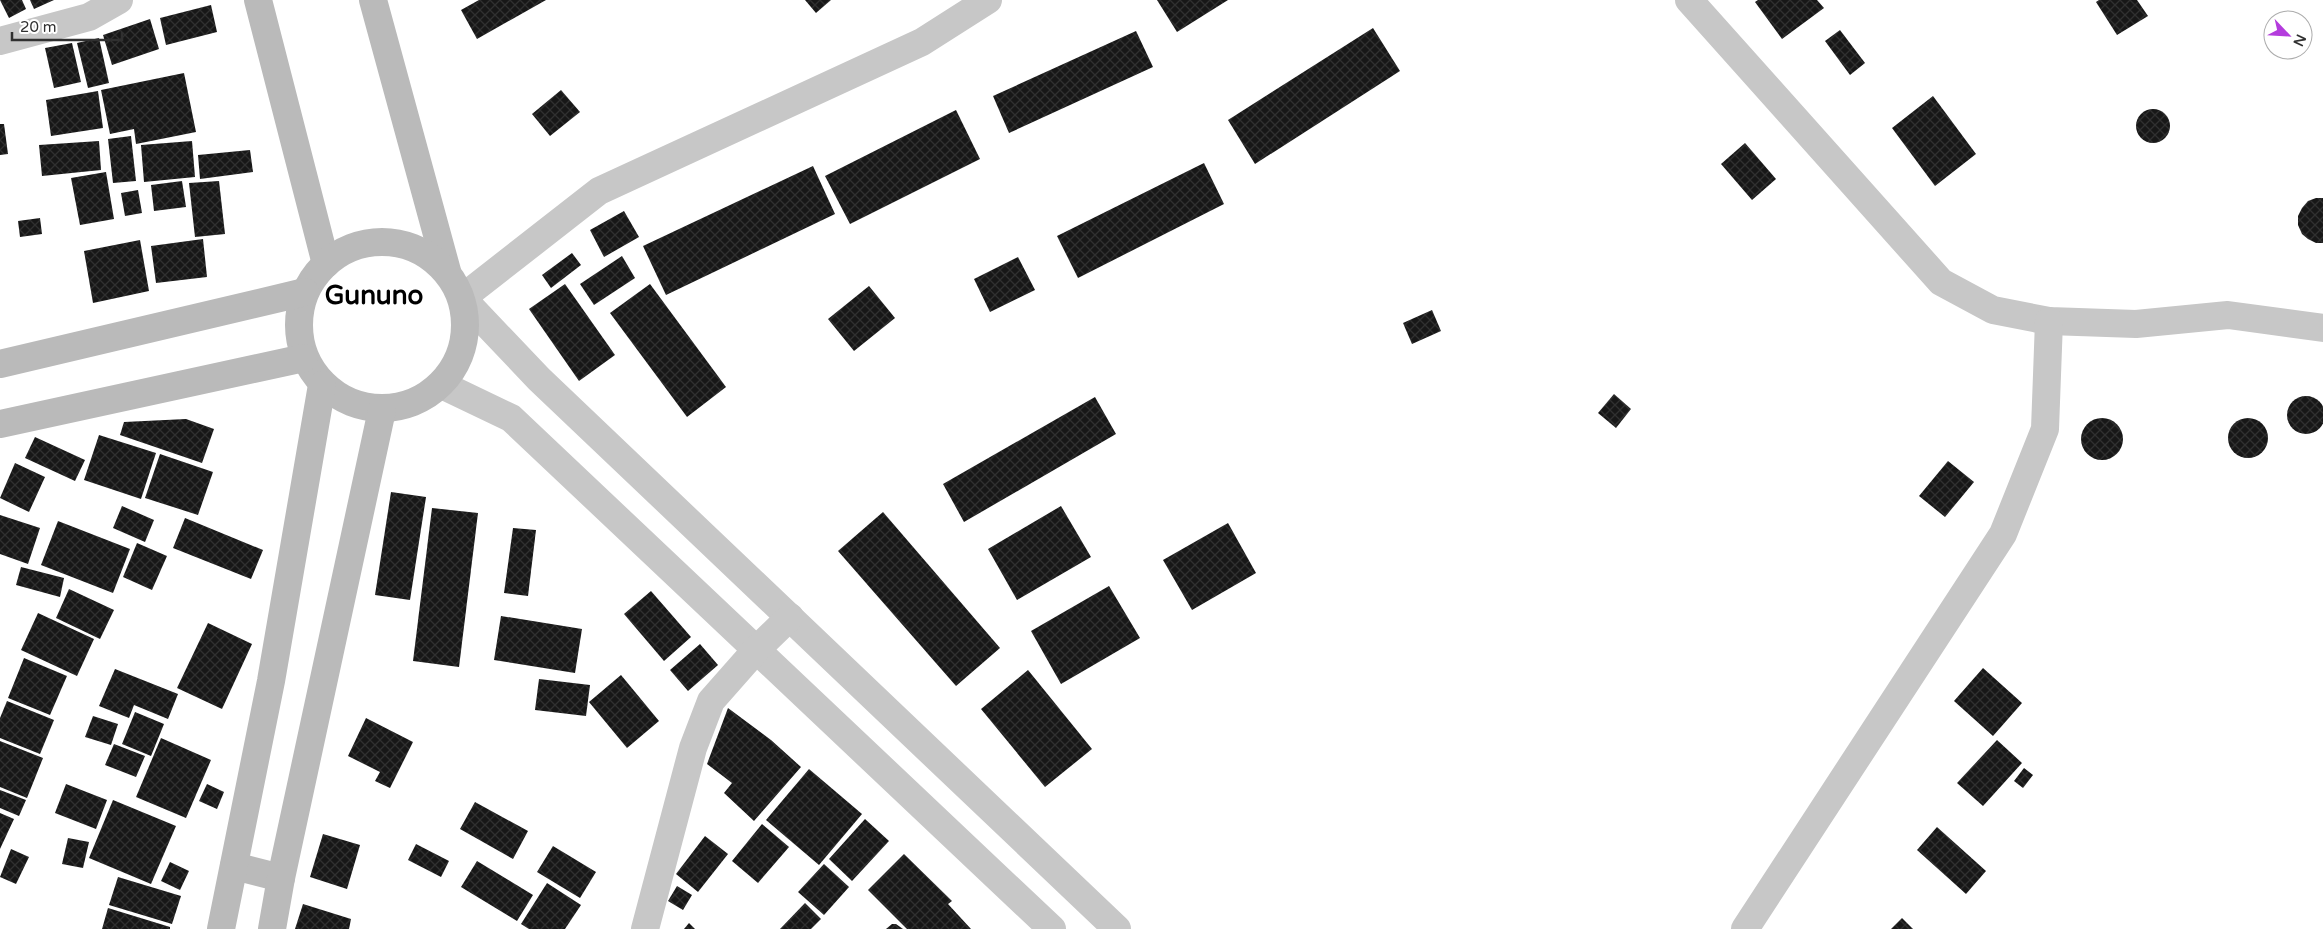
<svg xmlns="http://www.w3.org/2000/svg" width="2323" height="929" font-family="'Varela Round',sans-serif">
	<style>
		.building { fill: url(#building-cross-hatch) }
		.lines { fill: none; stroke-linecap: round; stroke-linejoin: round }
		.minor { stroke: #c7c7c7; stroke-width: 28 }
		.secondary { stroke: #bababa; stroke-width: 28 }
		.labels { text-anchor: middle; stroke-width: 5; stroke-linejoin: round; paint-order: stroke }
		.town-label { font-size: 26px; font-weight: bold; fill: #000; stroke: #fff }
	</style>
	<defs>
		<pattern id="building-cross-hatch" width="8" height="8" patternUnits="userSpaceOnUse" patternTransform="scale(1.25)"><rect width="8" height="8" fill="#171717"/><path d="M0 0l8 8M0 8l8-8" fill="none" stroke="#303030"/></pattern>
	</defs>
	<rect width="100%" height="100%" fill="#fff"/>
	<!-- building -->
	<g class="building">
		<path d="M0 0H22L26 9 9 18Z"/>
		<path d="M30 0H54L34 9Z"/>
		<path d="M479 0H546L477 39 461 10Z"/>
		<path d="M805 0H831L816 13Z"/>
		<path d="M1157 0H1228L1177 32Z"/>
		<path d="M1758 0H1817L1824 8 1782 39 1755 2Z"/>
		<path d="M2099 0H2137L2148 16 2117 35 2096 2Z"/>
		<path d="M211 5 217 32 166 45 160 18Z"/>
		<path d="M150 19 159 49 112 65 103 35Z"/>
		<path d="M1373 28 1400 71 1255 164 1228 120Z"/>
		<path d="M1840 30 1865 63 1850 75 1825 41Z"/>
		<path d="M1136 31 1153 67 1009 133 993 96Z"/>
		<path d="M99 38 109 83 88 88 77 43Z"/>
		<path d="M72 43 81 82 54 88 45 48Z"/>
		<path d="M184 73 196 132 136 144 134 129 110 134 101 90Z"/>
		<path d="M561 90 580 112 550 136 532 114Z"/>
		<path d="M98 91 103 128 51 136 46 100Z"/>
		<path d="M1933 96 1976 154 1935 186 1892 128Z"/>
		<circle cx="2153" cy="126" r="17"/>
		<path d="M956 110 980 159 850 224 825 176Z"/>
		<path d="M0 124H4L8 154 0 155Z"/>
		<path d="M131 136 136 181 113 183 108 139Z"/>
		<path d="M99 141 101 170 42 176 39 145Z"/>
		<path d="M192 141 195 177 144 182 141 145Z"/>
		<path d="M1745 143 1776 179 1752 200 1721 164Z"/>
		<path d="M250 150 253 172 200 179 198 155Z"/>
		<path d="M1204 163 1224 204 1078 278 1057 236Z"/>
		<path d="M813 166 835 214 666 295 643 246Z"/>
		<path d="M106 172 114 219 80 225 71 178Z"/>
		<path d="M182 181 186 207 154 211 151 185Z"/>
		<path d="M219 181 225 234 195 237 189 183Z"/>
		<path d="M138 190 142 213 125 216 121 193Z"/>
		<path d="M2316 198H2323V243H2316L2308 239 2302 234 2298 225V216L2302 208 2308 201Z"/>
		<path d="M624 211 639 237 604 257 590 230Z"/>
		<path d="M40 218 42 234 20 237 18 221Z"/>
		<path d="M203 239 207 277 156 283 151 246Z"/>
		<path d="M140 240 149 291 93 303 84 251Z"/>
		<path d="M572 253 581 265 551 288 542 275Z"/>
		<path d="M622 256 635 278 594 305 580 284Z"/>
		<path d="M1018 257 1035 290 990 312 974 279Z"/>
		<path d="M565 284 615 355 579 381 529 309Z"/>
		<path d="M650 284 726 387 687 417 610 313Z"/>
		<path d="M869 286 895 318 854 351 828 319Z"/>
		<path d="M1432 310 1441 331 1412 344 1403 323Z"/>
		<path d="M1614 394 1631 409 1616 428 1598 413Z"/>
		<circle cx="2306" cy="415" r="19"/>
		<path d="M1095 397 1116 434 964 522 943 484Z"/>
		<circle cx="2248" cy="438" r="20"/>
		<circle cx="2102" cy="439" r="21"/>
		<path d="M186 419 214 429 202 463 120 435 124 422Z"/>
		<path d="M99 435 156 453 141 499 84 480Z"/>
		<path d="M35 437 85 460 75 481 25 458Z"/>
		<path d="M160 454 213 472 198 515 145 498Z"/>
		<path d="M1948 461 1974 482 1945 517 1919 496Z"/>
		<path d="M15 463 45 477 29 512 0 498Z"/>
		<path d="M391 492 426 497 410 600 375 595Z"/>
		<path d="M122 506 154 520 145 542 113 528Z"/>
		<path d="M1061 506 1091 557 1017 600 988 549Z"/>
		<path d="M432 508 478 513 459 667 413 661Z"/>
		<path d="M883 512 1000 648 956 686 838 551Z"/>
		<path d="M0 515 40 528 28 564 0 554Z"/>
		<path d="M185 518 263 550 251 579 173 548Z"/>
		<path d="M58 521 130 549 113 593 41 565Z"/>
		<path d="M1228 523 1256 573 1192 610 1163 560Z"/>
		<path d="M513 528 536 530 528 596 504 593Z"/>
		<path d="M137 543 167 556 152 590 123 577Z"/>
		<path d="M21 567 64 578 60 597 16 585Z"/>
		<path d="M1109 586 1140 638 1061 684 1031 631Z"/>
		<path d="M69 589 114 610 100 639 56 618Z"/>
		<path d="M651 591 691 637 664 661 624 614Z"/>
		<path d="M38 613 94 639 77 676 21 650Z"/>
		<path d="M501 616 582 629 575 673 494 660Z"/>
		<path d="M208 623 252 644 222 709 177 688Z"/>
		<path d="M700 644 718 665 688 691 670 670Z"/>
		<path d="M24 658 67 676 50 715 8 698Z"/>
		<path d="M1983 668 2022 703 1993 736 1954 701Z"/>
		<path d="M115 669 178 694 168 719 134 705 129 718 99 706Z"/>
		<path d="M1028 670 1092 749 1045 787 981 709Z"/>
		<path d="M621 675 659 721 627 748 589 702Z"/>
		<path d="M539 679 590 685 586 716 535 710Z"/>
		<path d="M7 701 54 720 40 754 0 738V718Z"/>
		<path d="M728 708 771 740 801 767 754 821 724 793 732 783 707 764Z"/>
		<path d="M135 712 164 724 151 756 122 744Z"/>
		<path d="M93 716 118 724 111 745 85 737Z"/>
		<path d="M366 718 413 742 390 788 375 781 380 772 348 756Z"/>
		<path d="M161 738 211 760 186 818 136 797Z"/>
		<path d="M1997 740 2022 763 1983 806 1957 783Z"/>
		<path d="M0 741 43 758 27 798 0 787Z"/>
		<path d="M114 744 145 756 136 777 105 765Z"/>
		<path d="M2024 768 2033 775 2023 788 2014 781Z"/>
		<path d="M809 769 862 814 819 865 766 820Z"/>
		<path d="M66 784 107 800 96 829 55 813Z"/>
		<path d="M207 784 224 792 217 809 199 801Z"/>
		<path d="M0 790 26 800 19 816 0 808Z"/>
		<path d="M113 800 176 826 151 884 89 858Z"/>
		<path d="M475 802 528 831 513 859 460 829Z"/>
		<path d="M0 813 14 819 0 849Z"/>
		<path d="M865 819 889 841 852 881 829 859Z"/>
		<path d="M762 824 789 847 758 883 732 861Z"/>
		<path d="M1937 827 1986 871 1966 894 1917 850Z"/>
		<path d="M323 834 360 845 347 889 310 877Z"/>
		<path d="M705 836 728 854 698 892 676 874Z"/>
		<path d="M68 838 89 842 83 868 62 864Z"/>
		<path d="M416 844 449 861 441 877 408 860Z"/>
		<path d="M553 846 596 872 580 898 537 872Z"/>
		<path d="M11 849 29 857 16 884 0 877Z"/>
		<path d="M904 854 952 901 948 904 971 929H907L868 890Z"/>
		<path d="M477 861 533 895 517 921 461 887Z"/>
		<path d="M170 862 189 871 180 890 161 881Z"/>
		<path d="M824 864 849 887 824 915 798 892Z"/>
		<path d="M118 877 181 896 172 924 109 905Z"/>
		<path d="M547 883 581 905 565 929H529L521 924Z"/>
		<path d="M677 886 692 895 683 910 668 901Z"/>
		<path d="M805 903 821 919 811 929H780Z"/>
		<path d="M303 904 351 919 349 929H295Z"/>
		<path d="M108 908 170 927V929H102Z"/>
		<path d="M1902 918 1913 929H1891Z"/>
		<path d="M689 923 695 929H684Z"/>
		<path d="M892 924H896L903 929H886Z"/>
	</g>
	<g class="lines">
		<!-- minor -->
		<g class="minor">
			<path d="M988 0 922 42 599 191 462 298 539 379 1117 929"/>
			<path d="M1689 0 1941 282 1993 310 2049 321 2136 324 2228 315 2323 328"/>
			<path d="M0 41 89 17 119 0"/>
			<path d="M442 385 511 418 1052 929"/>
			<path d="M645 929 693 748 711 701 756 650 790 617"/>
			<path d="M1745 929 2003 534 2045 429 2049 321"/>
		</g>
		<!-- secondary -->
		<g class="secondary">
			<path d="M258 0 326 264"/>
			<path d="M373 0 447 271"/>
			<circle cx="382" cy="325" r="83"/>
			<path d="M0 364 305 292"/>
			<path d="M0 424 304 358"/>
			<path d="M234 866 281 878"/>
			<path d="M221 929 271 681 322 385"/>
			<path d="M272 929 281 878 382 410"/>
		</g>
	</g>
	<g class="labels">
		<!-- town labels -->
		<g class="town-label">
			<text x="374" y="304">Gununo</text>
		</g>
	</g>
	<!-- north arrow -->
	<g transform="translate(2288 35) rotate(115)"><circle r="24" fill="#ffffff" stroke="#acacac"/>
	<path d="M0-4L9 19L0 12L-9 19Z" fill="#b43cdd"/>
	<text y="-8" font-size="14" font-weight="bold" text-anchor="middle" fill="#303030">N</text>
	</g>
	<!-- scale -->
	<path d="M12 32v8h110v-8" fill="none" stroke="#303030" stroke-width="2.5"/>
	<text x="20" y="32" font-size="15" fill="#303030" stroke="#ffffff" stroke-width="4" paint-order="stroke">20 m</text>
</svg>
